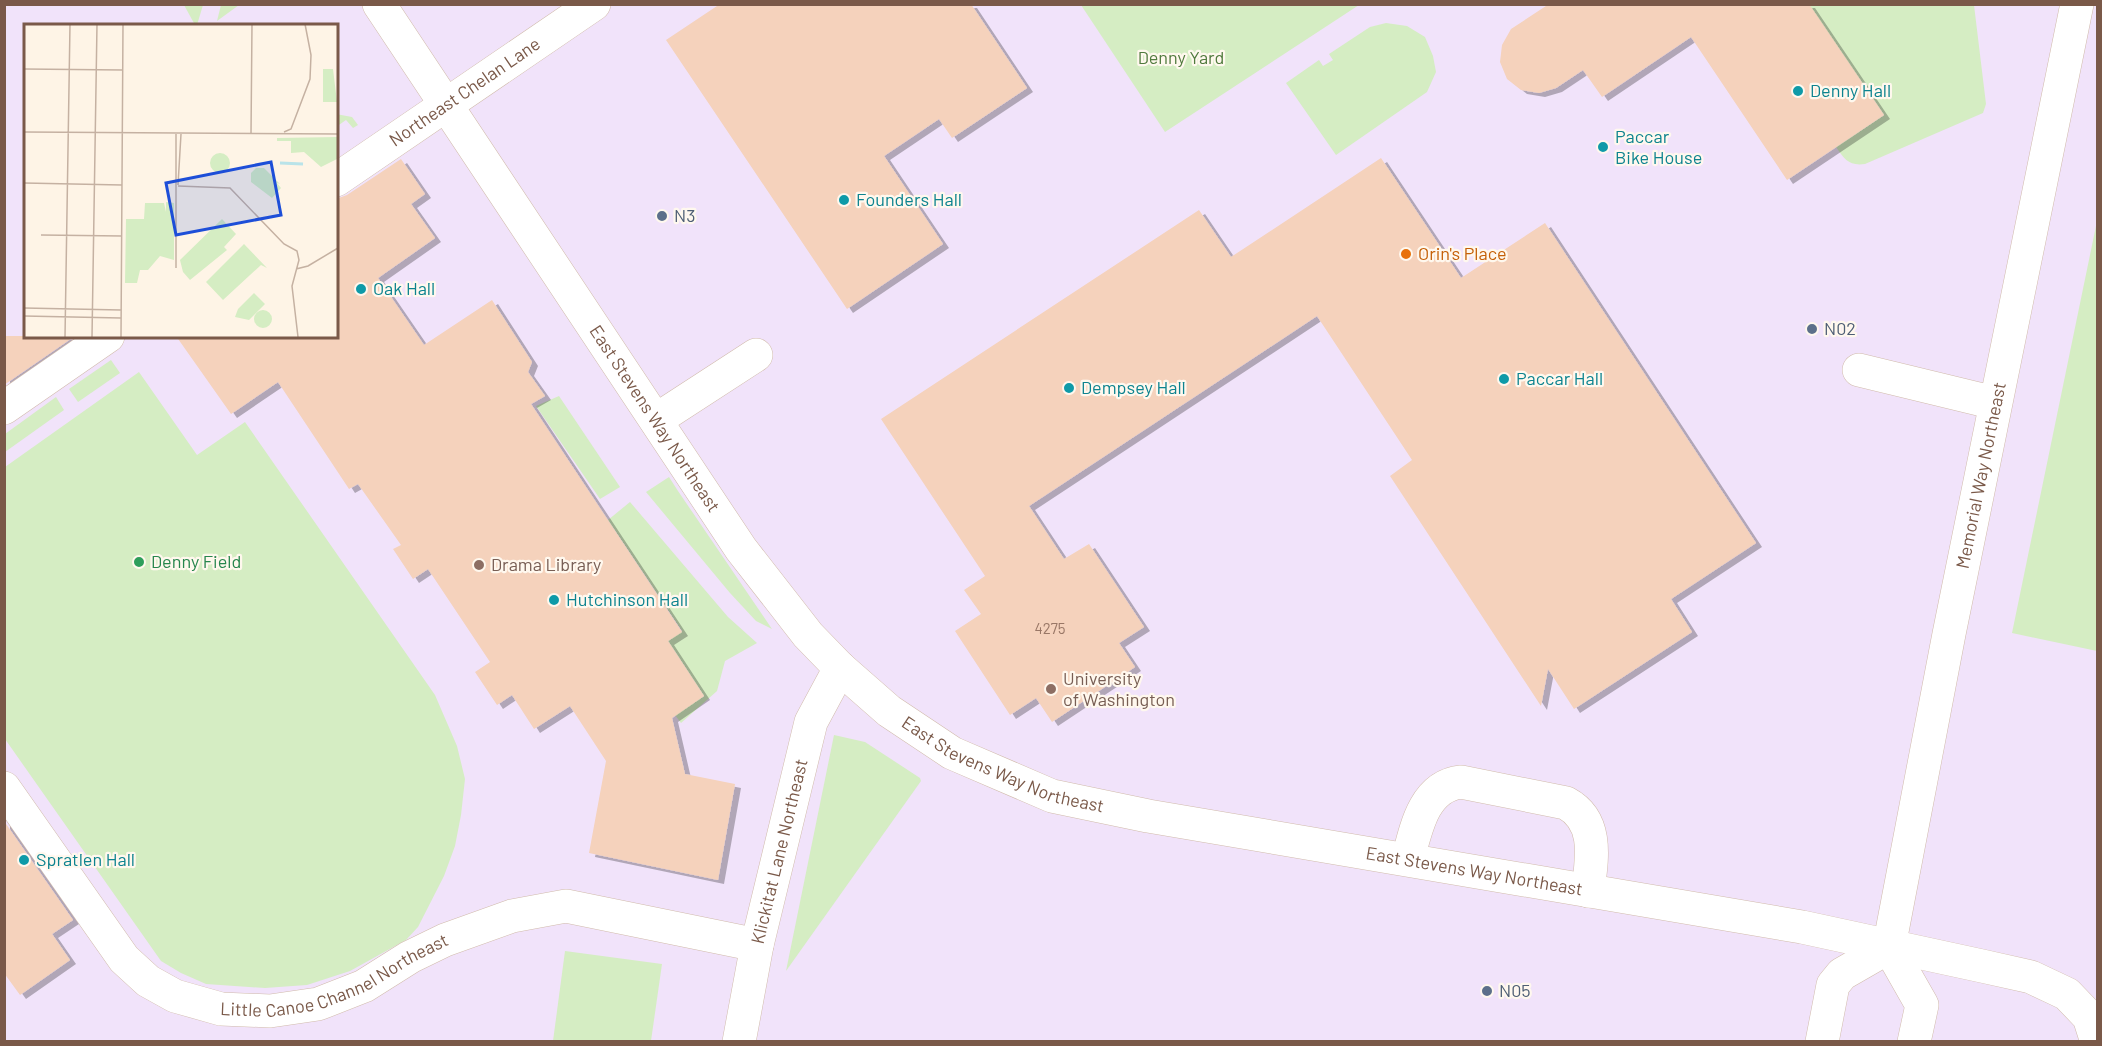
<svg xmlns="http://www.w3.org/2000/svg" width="2102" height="1046" font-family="Barlow,sans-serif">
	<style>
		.education { fill: #f1e3fa; fill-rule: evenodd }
		.green { fill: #d5edc3 }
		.building { fill: #f5d2bc; filter: url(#shadow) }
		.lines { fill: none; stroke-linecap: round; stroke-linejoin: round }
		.minor-casing { stroke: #d1bbab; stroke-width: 34 }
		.minor { stroke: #fff; stroke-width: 33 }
		.culture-dot { fill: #0f9aa8; stroke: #fff8ee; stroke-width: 2 }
		.service-dot { fill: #5c6f8a; stroke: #fff8ee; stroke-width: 2 }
		.food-dot { fill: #e8710a; stroke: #fff8ee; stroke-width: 2 }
		.leisure-dot { fill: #2e9e5b; stroke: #fff8ee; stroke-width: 2 }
		.education-dot { fill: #8d6e63; stroke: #fff8ee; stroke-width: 2 }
		.labels { text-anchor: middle; stroke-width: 4.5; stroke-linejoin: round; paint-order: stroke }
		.number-label { font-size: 15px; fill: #976 }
		.park-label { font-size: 18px; fill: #507a3d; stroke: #fff8ee }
		.culture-label { font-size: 18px; fill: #0d838f; stroke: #fff8ee; text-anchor: start }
		.street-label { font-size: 18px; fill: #7a5949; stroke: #fff8ee }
		.service-label { font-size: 18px; fill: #4e5e75; stroke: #fff8ee; text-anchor: start }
		.food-label { font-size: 18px; fill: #c56008; stroke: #fff8ee; text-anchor: start }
		.leisure-label { font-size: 18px; fill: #27864d; stroke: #fff8ee; text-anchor: start }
		.education-label { font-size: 18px; fill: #785e54; stroke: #fff8ee; text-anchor: start }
		.inset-river { fill: none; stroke: #b9e3e9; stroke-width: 3 }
		.inset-road { fill: none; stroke: #c5b1a2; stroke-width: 1.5 }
		.view { fill: #1d4ed8; fill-opacity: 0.15; stroke: #1d4ed8; stroke-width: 3 }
		.inset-edge { fill: none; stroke: #7a5949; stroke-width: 3 }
	</style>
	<defs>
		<filter id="shadow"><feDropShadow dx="6" dy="4" stdDeviation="0" flood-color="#0004"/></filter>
	</defs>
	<rect width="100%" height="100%" fill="#fef4e6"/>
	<!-- education -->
	<path class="education" d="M5 5H2097V1041H5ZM26 26H336V336H26Z"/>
	<!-- green -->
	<g class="green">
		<path d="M184 5H203L197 25H195Z"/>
		<path d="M221 5V4L239 5 217 21Z"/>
		<path d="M1081 5H1359L1165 132Z"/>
		<path d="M1809 5H1974L1986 104 1983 113 1865 164C1849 166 1845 160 1836 147L1884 115Z"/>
		<path d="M1386 23 1407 26 1425 37 1433 56 1436 72 1427 92 1336 155 1286 83 1319 60 1323 66 1333 60 1329 54 1370 27Z"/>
		<path d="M336 114 352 117 358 125 353 128 346 120 336 127Z"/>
		<path d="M2097 221 2098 651H2097L2012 633Z"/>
		<path d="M111 360 120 373 78 402 69 389Z"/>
		<path d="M139 372 197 455 245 422 435 695 457 746 465 779 461 815 455 846 444 876 418 927 406 940 350 971 307 985 265 988 206 984 181 973 161 961 5 739V467Z"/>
		<path d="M559 396 620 487 600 499 536 406Z"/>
		<path d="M56 397 64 410 5 452V434Z"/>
		<path d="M669 477 678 491 772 629 756 621 730 593 646 492Z"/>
		<path d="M630 502 728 617 757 643 725 661 717 691 681 723 675 715 704 696 668 641 682 631 608 520Z"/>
		<path d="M834 735 865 742 920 778 921 781 786 971Z"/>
		<path d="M565 951 662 964 651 1041H553Z"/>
	</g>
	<!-- building -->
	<g class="building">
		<path d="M720 4H971L1027 88 952 138 939 119 884 156 943 244 847 309 666 40Z"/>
		<path d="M1549 4H1809L1884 115 1787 180 1691 37 1602 97 1583 70 1556 88 1539 93 1521 90 1507 79 1500 62 1502 45 1511 29Z"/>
		<path d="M1381 158 1461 278 1545 223 1756 543 1671 599 1692 632 1574 709 1548 669 1541 706 1390 476 1412 460 1317 316 1029 506 1064 559 1089 544 1144 627 1119 643 1135 667 1052 722 1036 698 1010 715 955 631 981 614 964 590 985 576 881 419 1199 210 1231 257Z"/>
		<path d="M401 159 425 194 411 204 435 238 378 278 424 345 492 300 532 362 528 372 545 396 531 404 682 632 668 641 704 696 672 718 685 774 735 784 718 880 589 853 606 761 570 706 534 729 512 695 497 705 475 672 490 662 428 569 413 579 393 549 401 545 358 484 349 489 278 382 231 414 176 336H336V199L347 195Z"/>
		<path d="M4 336H75L4 385Z"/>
		<path d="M4 821 73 920 52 934 70 960 20 995 4 973Z"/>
	</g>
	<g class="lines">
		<defs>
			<g id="minor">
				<path id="s1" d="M379 4 741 549 808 635 840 668 889 711 952 753 1052 796 1148 816 1802 927 1982 966 2031 977 2067 994 2089 1017 2097 1042"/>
				<path id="s2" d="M336 180 594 4"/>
				<path d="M1859 370 1995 403"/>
				<path d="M4 408 108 336"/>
				<path d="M656 420 756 355"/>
				<path id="s3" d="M4 788 124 959 148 981 175 996 221 1009 270 1011 318 1004 364 986 410 957 445 940 512 916 566 906 757 945"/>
				<path d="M1408 859C1416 828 1424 786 1461 782L1566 803C1599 821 1592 858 1588 891"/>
				<path id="s4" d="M739 1042 757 945 811 722 840 668"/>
				<path d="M1822 1042 1833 985 1842 974 1889 947"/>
				<path id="s5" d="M1914 1042 1922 1005 1889 947 1949 634 2077 4"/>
			</g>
		</defs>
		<!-- minor casing -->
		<use href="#minor" class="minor-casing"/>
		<!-- minor -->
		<use href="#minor" class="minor"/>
	</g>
	<!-- markers -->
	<g class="culture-dot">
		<circle cx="1798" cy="91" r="6"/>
		<circle cx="1603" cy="147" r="6"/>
		<circle cx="844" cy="200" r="6"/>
		<circle cx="361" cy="289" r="6"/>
		<circle cx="1504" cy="379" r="6"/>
		<circle cx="1069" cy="388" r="6"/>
		<circle cx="554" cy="600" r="6"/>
		<circle cx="24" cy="860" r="6"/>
	</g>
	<g class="service-dot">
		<circle cx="662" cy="216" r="6"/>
		<circle cx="1812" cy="329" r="6"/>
		<circle cx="1487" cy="991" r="6"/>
	</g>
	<circle class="food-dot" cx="1406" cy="254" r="6"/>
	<circle class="leisure-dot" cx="139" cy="562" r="6"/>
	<g class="education-dot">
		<circle cx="479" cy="565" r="6"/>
		<circle cx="1051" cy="689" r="6"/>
	</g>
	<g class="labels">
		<!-- number labels -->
		<g class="number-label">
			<text x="1050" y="634">4275</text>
		</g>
		<!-- park labels -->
		<g class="park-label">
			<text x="1181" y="64">Denny Yard</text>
		</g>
		<!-- culture labels -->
		<g class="culture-label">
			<text x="1810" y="97">Denny Hall</text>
			<text x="1615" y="143">Paccar<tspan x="1615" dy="21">Bike House</tspan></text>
			<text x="856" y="206">Founders Hall</text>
			<text x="373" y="295">Oak Hall</text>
			<text x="1516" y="385">Paccar Hall</text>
			<text x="1081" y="394">Dempsey Hall</text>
			<text x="566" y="606">Hutchinson Hall</text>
			<text x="36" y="866">Spratlen Hall</text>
		</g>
		<!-- street labels -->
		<g class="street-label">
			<text dy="6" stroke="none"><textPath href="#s2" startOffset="156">Northeast Chelan Lane</textPath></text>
			<text dy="6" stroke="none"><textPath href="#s1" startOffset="498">East Stevens Way Northeast</textPath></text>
			<text dy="6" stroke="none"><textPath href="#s5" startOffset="585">Memorial Way Northeast</textPath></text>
			<text dy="6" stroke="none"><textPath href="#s1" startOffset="1002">East Stevens Way Northeast</textPath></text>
			<text dy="6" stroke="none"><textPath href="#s4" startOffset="195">Klickitat Lane Northeast</textPath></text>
			<text dy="6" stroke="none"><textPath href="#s1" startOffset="1488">East Stevens Way Northeast</textPath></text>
			<text dy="6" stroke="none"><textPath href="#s3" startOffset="441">Little Canoe Channel Northeast</textPath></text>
		</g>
		<!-- service labels -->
		<g class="service-label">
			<text x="674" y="222">N3</text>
			<text x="1824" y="335">N02</text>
			<text x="1499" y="997">N05</text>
		</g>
		<!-- food labels -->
		<g class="food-label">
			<text x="1418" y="260">Orin's Place</text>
		</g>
		<!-- leisure labels -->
		<g class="leisure-label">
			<text x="151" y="568">Denny Field</text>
		</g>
		<!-- education labels -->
		<g class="education-label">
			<text x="491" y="571">Drama Library</text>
			<text x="1063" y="685">University<tspan x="1063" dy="21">of Washington</tspan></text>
		</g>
	</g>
	<!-- overview -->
	<g transform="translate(24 24)">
		<rect width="314" height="314" fill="#fef4e6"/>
		<path d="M299 45H309L313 78H299ZM313 113V135L297 143 280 128 267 129V117H253V114ZM186 139a10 10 0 1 1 20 0a10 10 0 1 1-20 0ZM232 144H240L256 160 253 159 257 164 248 174 227 158V149ZM142 178 150 179V236L136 232 124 246H116L113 259H101L102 195H120L121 179H140L142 188ZM198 195 212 210 200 223 203 226 166 256 159 248 156 236ZM220 220 243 244 237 241 199 276 182 258ZM230 269 241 280 225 296 211 293 214 285ZM230 295a9 9 0 1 1 18 0a9 9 0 1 1-18 0Z" fill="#d5edc3"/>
		<path class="inset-river" d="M256 139 279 140"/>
		<path class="inset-road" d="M0 45 99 46M0 108 314 110M260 108 267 105 286 55 287 31 281 0M152 110V244M227 110 228 0M0 159 98 161M154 161 157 110M154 162 206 164 260 220 273 227 275 236 268 262 274 313M17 211 98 212M272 245 284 242 314 224M0 284 97 286M0 292 97 294M41 313 46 0M68 313 73 0M97 313 99 0"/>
		<path class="view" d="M247 138 257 191 152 211 142 159Z"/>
		<rect width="314" height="314" class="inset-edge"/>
	</g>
	<!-- border -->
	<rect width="2102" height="1046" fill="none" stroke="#7a5949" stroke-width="12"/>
</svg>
